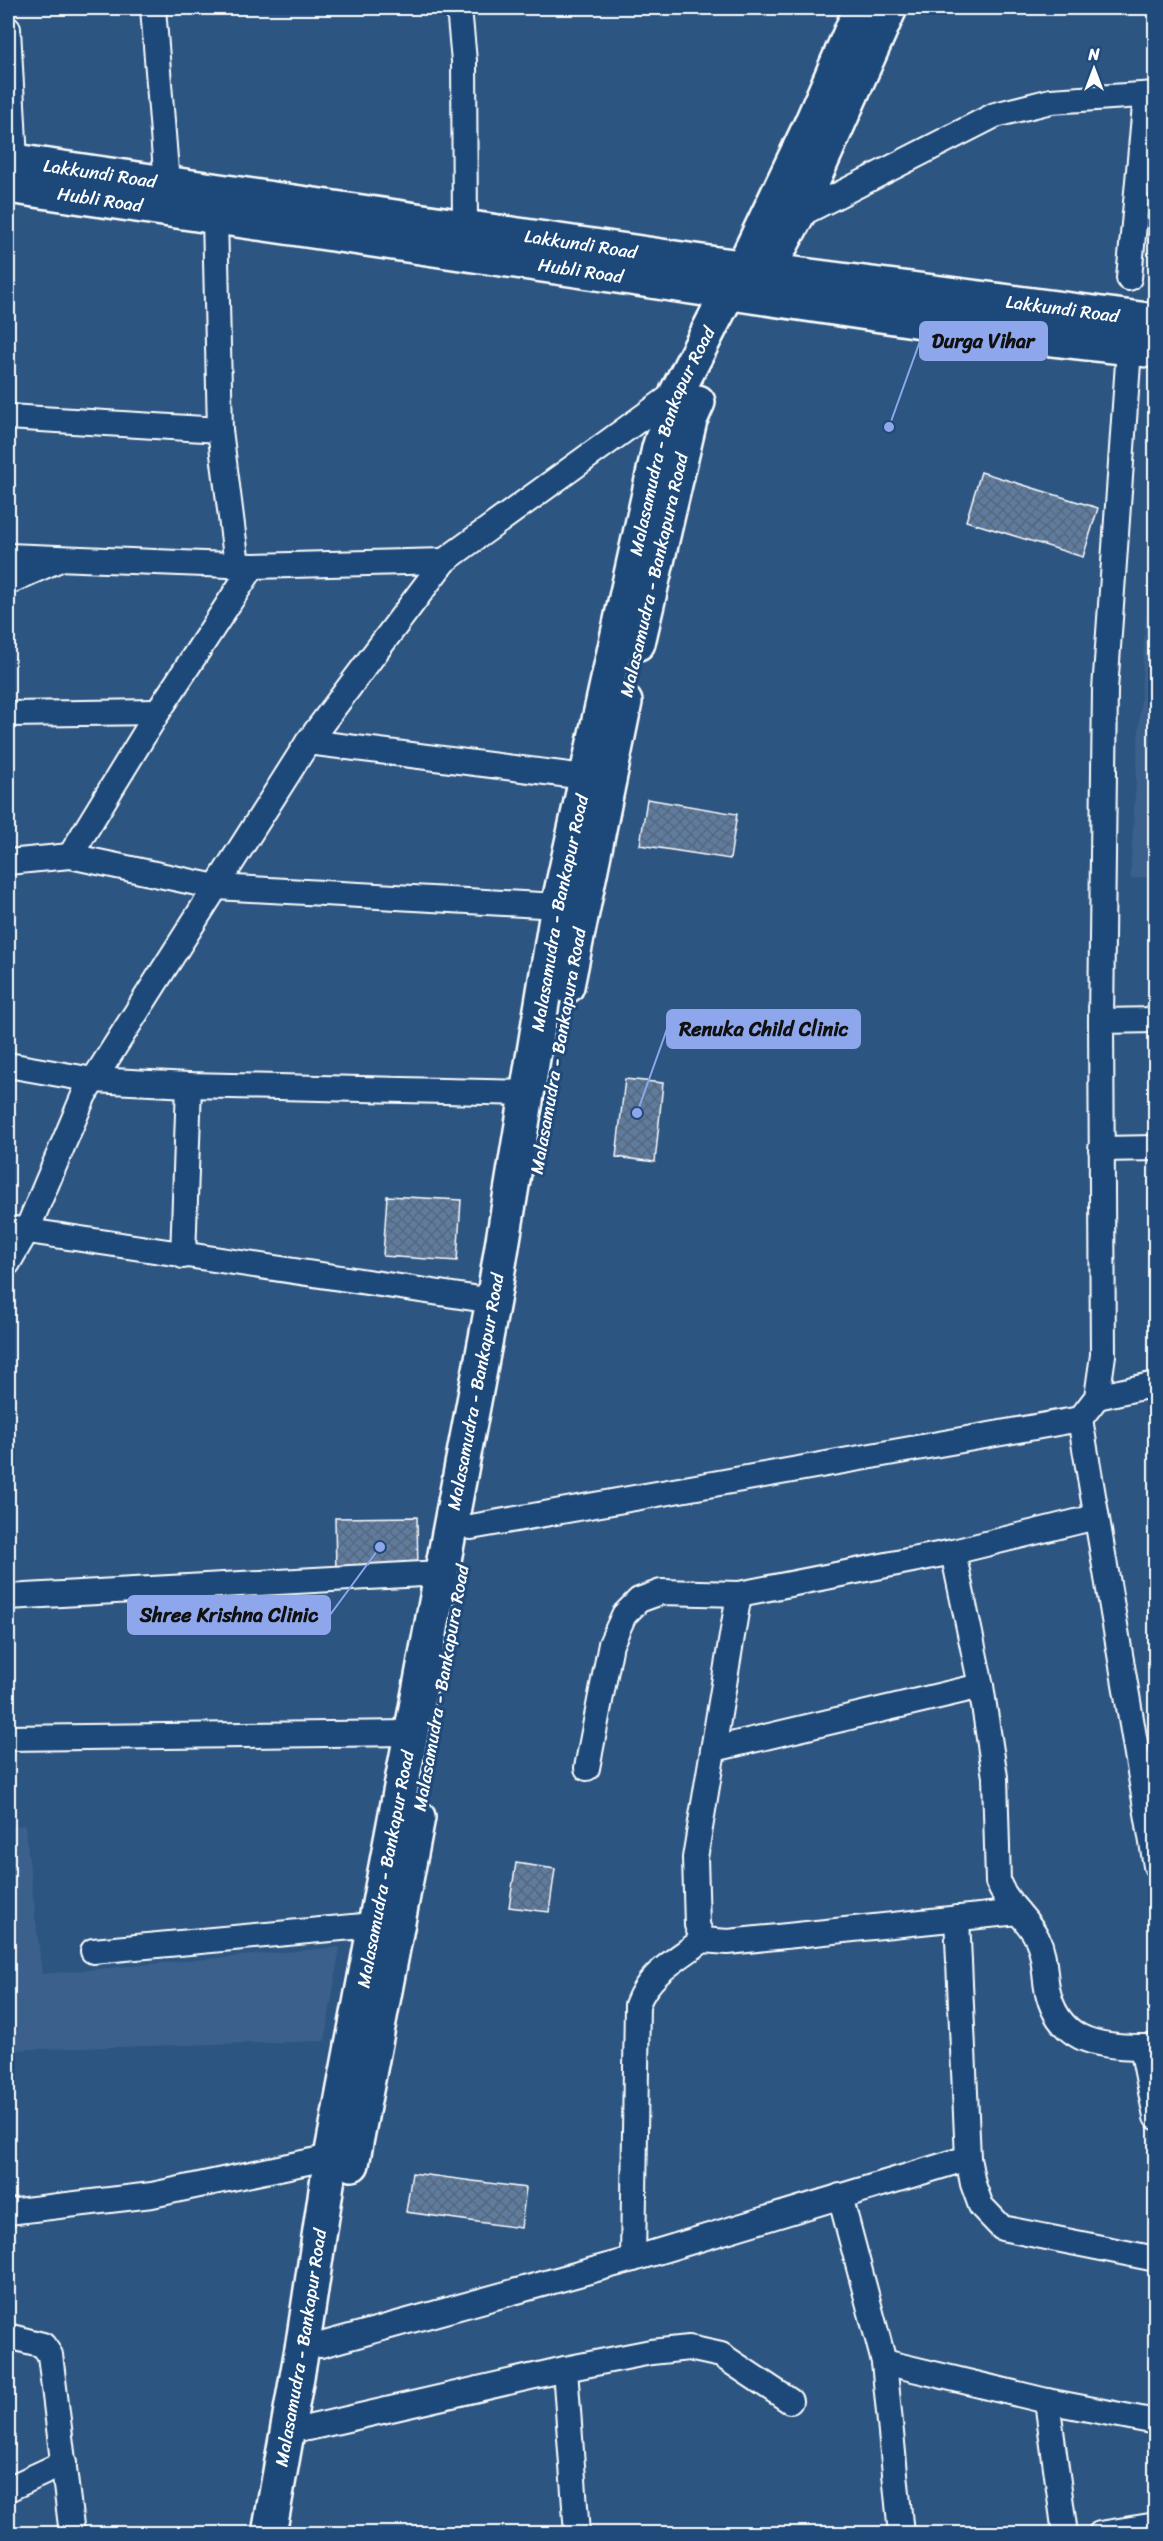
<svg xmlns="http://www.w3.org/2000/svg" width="1163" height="2541" font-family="Sriracha,sans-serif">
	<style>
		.built { fill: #3b618b }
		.building { fill: url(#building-cross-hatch); stroke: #fff; stroke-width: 1.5 }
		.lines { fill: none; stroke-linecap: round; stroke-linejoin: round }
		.street-casing { stroke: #fff; stroke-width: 28 }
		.secondary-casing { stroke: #fff; stroke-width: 38 }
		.primary-casing { stroke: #fff; stroke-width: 38 }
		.street { stroke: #1f4a7a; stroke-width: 24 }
		.secondary { stroke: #1f4a7a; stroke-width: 33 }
		.primary { stroke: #1f4a7a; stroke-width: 33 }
		.labels { text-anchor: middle; stroke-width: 6; stroke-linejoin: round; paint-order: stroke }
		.street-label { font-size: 18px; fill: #fff; stroke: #1f4a7a }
		.leader { fill: none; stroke: #8ea6ec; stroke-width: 2 }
		.callout-dot { fill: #8ea6ec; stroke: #1f4a7a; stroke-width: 2 }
		.callout { fill: #8ea6ec; stroke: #8ea6ec; stroke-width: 2 }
		.callout-label { font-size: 20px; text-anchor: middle; font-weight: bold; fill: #111 }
	</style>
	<defs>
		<pattern id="building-cross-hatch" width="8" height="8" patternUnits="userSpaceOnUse" patternTransform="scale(1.5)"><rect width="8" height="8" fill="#5e7c9f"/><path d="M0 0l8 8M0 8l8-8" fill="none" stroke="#56667a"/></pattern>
	</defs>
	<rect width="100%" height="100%" fill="#2c5582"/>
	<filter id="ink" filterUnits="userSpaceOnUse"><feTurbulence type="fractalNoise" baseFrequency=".0167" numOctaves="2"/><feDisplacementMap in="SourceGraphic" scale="12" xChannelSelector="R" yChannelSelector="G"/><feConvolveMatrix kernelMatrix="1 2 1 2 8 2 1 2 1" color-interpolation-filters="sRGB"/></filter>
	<g filter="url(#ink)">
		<!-- built -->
		<g class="built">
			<path d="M1155 460V876L1130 879Z"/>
			<path d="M25 1825 42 1974 340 1947 325 2041 8 2050V1826Z"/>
		</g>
		<!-- building -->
		<g class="building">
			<path d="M981 472 1098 508 1083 557 966 521Z"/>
			<path d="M647 799 737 814 730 859 640 845Z"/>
			<path d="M625 1079 663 1083 655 1162 616 1157Z"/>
			<path d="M387 1196 461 1200 457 1261 383 1256Z"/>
			<path d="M417 1517 418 1572 336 1573 335 1518Z"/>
			<path d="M516 1863 555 1869 549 1912 509 1907Z"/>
			<path d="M412 2173 526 2188 521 2228 406 2212Z"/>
		</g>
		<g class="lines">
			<defs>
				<g id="street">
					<path d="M153 8 167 184"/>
					<path d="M459 8 464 61 465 227"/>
					<path d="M8 29 15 161"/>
					<path d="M797 216 995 115 1051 101 1156 94"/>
					<path d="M215 217 220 430 237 565"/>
					<path d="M1129 278 1146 95"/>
					<path d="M8 417 220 430"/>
					<path d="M8 556 253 566 444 561"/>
					<path d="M8 582 58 560"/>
					<path d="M8 714 158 712"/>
					<path d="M308 742 585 777"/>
					<path d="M70 856 158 712 253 566"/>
					<path d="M8 862 70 856 216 887 558 906"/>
					<path d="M1101 1021 1156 1020"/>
					<path d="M8 1065 93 1080 189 1085 528 1093"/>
					<path d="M1101 1149 1156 1148"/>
					<path d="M8 1228 493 1301"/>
					<path d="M183 1256 189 1085"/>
					<path d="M8 1263 27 1230 84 1095 308 742 444 561 677 392"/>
					<path d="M1097 1397 1156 1384"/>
					<path d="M1080 1419 1156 1866"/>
					<path d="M471 1527 1080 1419 1097 1397 1103 1355 1101 1021 1105 690 1129 349"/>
					<path d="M953 1552 981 1686 995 1777 998 1882C1006 1904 1027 1917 1037 1938 1045 1954 1044 1971 1047 1988 1057 2040 1095 2047 1142 2047"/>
					<path d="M8 1597 440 1573"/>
					<path d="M8 1738 410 1733"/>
					<path d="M714 1749 981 1686"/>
					<path d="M587 1768 611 1644 624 1615 639 1600 661 1592 739 1594 953 1552 1096 1517"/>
					<path d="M957 1918 968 2158 973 2184 981 2206 1002 2228 1156 2259"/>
					<path d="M703 1940 697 1925 695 1858 739 1594"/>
					<path d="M93 1951 374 1925"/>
					<path d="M1156 2047H1142L1156 2117"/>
					<path d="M840 2196 884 2362 901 2534"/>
					<path d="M8 2212 152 2195 331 2157"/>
					<path d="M633 2259 637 2005C648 1974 677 1959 703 1940L728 1942 1018 1912"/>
					<path d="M8 2336 43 2345 50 2355 72 2534"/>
					<path d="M321 2345 633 2259 968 2158"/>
					<path d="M884 2362 1047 2401 1156 2422"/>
					<path d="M565 2369 577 2534"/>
					<path d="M1047 2401 1065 2534"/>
					<path d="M308 2428 565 2369 651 2352 689 2348 721 2355 790 2401"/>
					<path d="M8 2489 64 2463"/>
					<path d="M1100 2534 1156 2525"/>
				</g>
				<g id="secondary">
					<path d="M743 267 811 124 861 8"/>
					<path d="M767 271 797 216 890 8"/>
					<path d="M638 643 690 420 698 402"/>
					<path d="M567 986 625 702"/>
					<path d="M352 2164 418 1817"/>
					<path id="s1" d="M269 2534 303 2343 331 2157 493 1301 558 906 659 448 677 392 729 291"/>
				</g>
				<g id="primary">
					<path id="s2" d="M8 160 702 262 1156 321"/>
					<path id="s3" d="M8 186 1009 334 1156 351"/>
				</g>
			</defs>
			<!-- street casing -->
			<use href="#street" class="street-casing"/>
			<!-- secondary casing -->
			<use href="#secondary" class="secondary-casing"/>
			<!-- primary casing -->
			<use href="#primary" class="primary-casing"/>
			<!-- street -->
			<use href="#street" class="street"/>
			<!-- secondary -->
			<use href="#secondary" class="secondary"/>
			<!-- primary -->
			<use href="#primary" class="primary"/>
		</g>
	</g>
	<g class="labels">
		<!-- street labels -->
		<g class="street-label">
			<text dy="6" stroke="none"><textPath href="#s2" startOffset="93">Lakkundi Road</textPath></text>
			<text dy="6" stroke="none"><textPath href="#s3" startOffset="93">Hubli Road</textPath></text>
			<text dy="6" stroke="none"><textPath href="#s2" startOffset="579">Lakkundi Road</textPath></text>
			<text dy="6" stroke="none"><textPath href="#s3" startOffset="579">Hubli Road</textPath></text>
			<text dy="6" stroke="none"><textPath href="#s2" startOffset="1065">Lakkundi Road</textPath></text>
			<text dy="6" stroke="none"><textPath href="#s1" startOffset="2133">Malasamudra - Bankapur Road</textPath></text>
			<text transform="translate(654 575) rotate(-77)" y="6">Malasamudra - Bankapura Road</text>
			<text dy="6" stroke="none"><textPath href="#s1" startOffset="1647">Malasamudra - Bankapur Road</textPath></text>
			<text transform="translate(558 1051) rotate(-80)" y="6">Malasamudra - Bankapura Road</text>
			<text dy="6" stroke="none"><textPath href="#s1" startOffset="1161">Malasamudra - Bankapur Road</textPath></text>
			<text transform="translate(441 1688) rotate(-80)" y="6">Malasamudra - Bankapura Road</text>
			<text dy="6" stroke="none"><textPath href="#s1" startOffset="675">Malasamudra - Bankapur Road</textPath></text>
			<text dy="6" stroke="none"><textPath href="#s1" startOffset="189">Malasamudra - Bankapur Road</textPath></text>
		</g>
	</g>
	<!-- callouts -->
	<path class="leader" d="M889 427L920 341M637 1113L667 1029M380 1547L330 1615"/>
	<g class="callout-dot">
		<circle cx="889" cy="427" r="6"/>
		<circle cx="637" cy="1113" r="6"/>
		<circle cx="380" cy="1547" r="6"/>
	</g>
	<g class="callout">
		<rect x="920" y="322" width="127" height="38" rx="6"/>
		<rect x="667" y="1010" width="193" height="38" rx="6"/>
		<rect x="128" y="1596" width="202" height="38" rx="6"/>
	</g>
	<g class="callout-label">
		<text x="983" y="348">Durga Vihar</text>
		<text x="764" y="1036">Renuka Child Clinic</text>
		<text x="229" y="1622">Shree Krishna Clinic</text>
	</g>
	<!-- margin -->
	<rect width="1163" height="2541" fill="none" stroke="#1f4a7a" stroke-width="30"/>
	<rect x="15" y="15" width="1133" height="2511" fill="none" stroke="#fff" stroke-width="2" filter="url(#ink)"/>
	<!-- north arrow -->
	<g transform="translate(1094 69)" stroke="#1f4a7a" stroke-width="4.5" paint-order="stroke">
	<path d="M0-4.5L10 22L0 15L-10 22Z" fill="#ffffff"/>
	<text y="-9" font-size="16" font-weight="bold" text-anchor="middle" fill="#ffffff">N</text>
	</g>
</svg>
